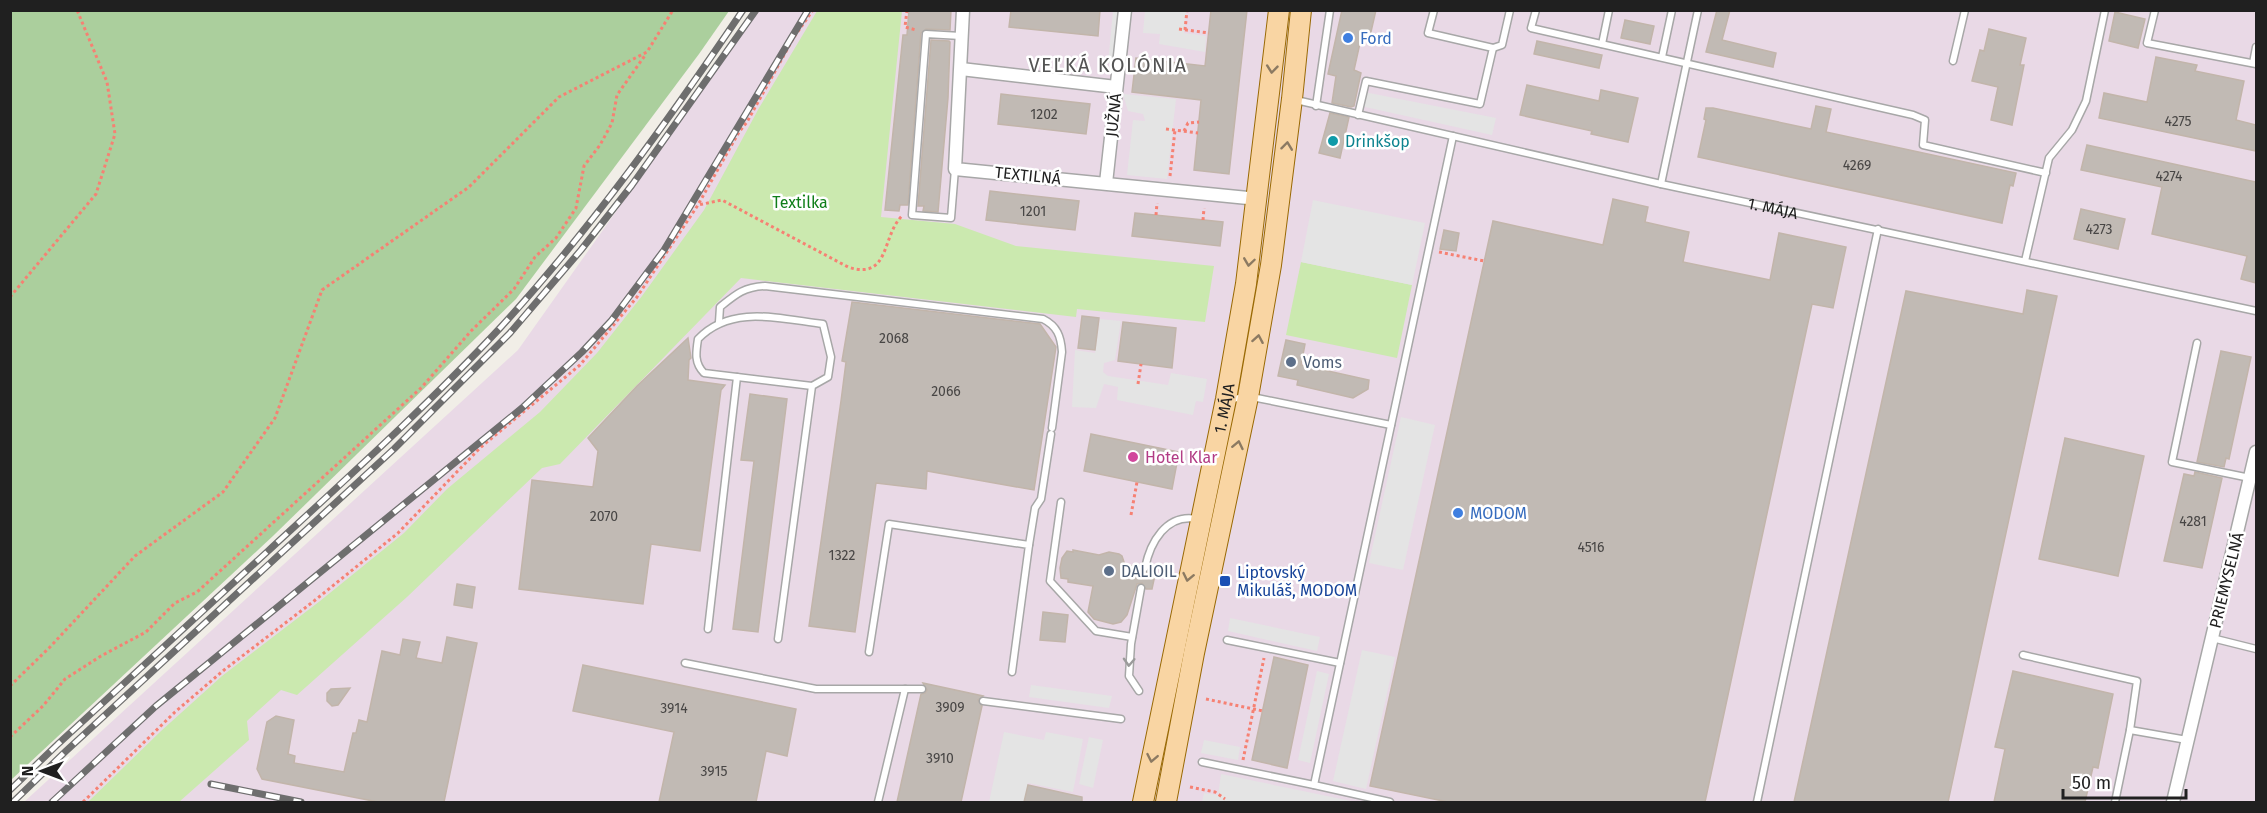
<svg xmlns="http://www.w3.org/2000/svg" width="2267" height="813" font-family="'Fira Sans',sans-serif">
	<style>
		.industrial { fill: #e9d9e6 }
		.grass { fill: #cbe9af }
		.forest { fill: #abcf9d }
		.parking { fill: #e4e4e4 }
		.building { fill: #c1bab4; stroke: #c2b5aa; stroke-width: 1.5 }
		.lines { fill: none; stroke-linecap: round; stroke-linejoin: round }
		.lane-casing { stroke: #a7a7a7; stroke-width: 9 }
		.street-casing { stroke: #a7a7a7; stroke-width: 15 }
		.primary-casing { stroke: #996904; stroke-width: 22 }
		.path { stroke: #f68173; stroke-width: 3; stroke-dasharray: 3 3; stroke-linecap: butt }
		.lane { stroke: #fff; stroke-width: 6 }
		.street { stroke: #fff; stroke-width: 12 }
		.primary { stroke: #f9d5a3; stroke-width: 20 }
		.rail-casing { stroke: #6e6e6e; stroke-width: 7 }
		.rail { stroke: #fff; stroke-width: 4.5; stroke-dasharray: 14; stroke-linecap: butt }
		.oneway { stroke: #8c7a62 }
		.oneway2 { stroke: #9b9b9b }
		.shop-dot { fill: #3f7fe0; stroke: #fff; stroke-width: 2 }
		.culture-dot { fill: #0f9aa8; stroke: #fff; stroke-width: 2 }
		.service-dot { fill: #5c6f8a; stroke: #fff; stroke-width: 2 }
		.hotel-dot { fill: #d1479c; stroke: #fff; stroke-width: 2 }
		.transit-dot { fill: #1a4fb4; stroke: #fff; stroke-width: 2 }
		.labels { text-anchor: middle; stroke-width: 5; stroke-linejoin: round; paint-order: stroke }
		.number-label { font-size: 14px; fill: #484645 }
		.shop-label { font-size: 16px; fill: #366cbe; stroke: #fff; text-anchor: start }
		.street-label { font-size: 16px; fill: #202020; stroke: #fff }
		.culture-label { font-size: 16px; fill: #0d838f; stroke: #fff; text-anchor: start }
		.park-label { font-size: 16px; fill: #0f7e19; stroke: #fff }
		.service-label { font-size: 16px; fill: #4e5e75; stroke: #fff; text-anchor: start }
		.hotel-label { font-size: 16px; fill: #b23c85; stroke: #fff; text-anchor: start }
		.transit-label { font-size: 16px; fill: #164399; stroke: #fff; text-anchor: start }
		.quarter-label { font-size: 20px; letter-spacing: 1.5px; fill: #535353; stroke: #fff }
	</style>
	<rect width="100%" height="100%" fill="#f1eee7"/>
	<!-- industrial -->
	<path class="industrial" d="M758 11H2256V802H24L518 350Z"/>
	<!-- grass -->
	<g class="grass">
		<path d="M817 11H902L881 217 955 224 1016 246 1214 266 1205 322 1077 309 1076 317 741 278 560 464 542 468 407 597 297 695 281 690 247 721 249 740 179 802H88L161 731 222 676 320 601 404 533 447 489 540 412 597 353 642 296 704 210 759 108Z"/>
		<path d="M1301 262 1412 285 1397 358 1286 335Z"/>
	</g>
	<!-- forest -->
	<path class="forest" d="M11 10 729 11 699 54 516 299 274 535 11 780Z"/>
	<!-- parking -->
	<g class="parking">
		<path d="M1113 11H1119L1113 64 1108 63Z"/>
		<path d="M1145 11H1186L1184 33 1206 36 1205 52 1159 44 1160 34 1143 33Z"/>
		<path d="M1359 91 1496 118 1492 135 1356 105Z"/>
		<path d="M1123 94 1176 99 1167 179 1127 175 1133 120 1145 121 1143 114 1128 111Z"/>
		<path d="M1313 200 1425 223 1412 285 1301 262Z"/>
		<path d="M1100 319 1121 321 1115 360 1104 363 1103 372 1108 376 1168 385 1171 373 1207 379 1203 402 1196 401 1193 415 1117 400 1118 387 1104 384 1096 408 1072 407 1075 350 1095 353Z"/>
		<path d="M1401 417 1435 425 1403 570 1369 563Z"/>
		<path d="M1230 618 1320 637 1317 651 1228 631Z"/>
		<path d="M1362 650 1395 657 1366 789 1333 781Z"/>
		<path d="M1317 671 1329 674 1310 763 1298 760Z"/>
		<path d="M1031 685 1112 696 1109 708 1029 697Z"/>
		<path d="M1004 732 1044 740 1046 732 1083 739 1073 792 1028 783 1024 802H989Z"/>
		<path d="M1089 737 1103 740 1093 788 1079 784Z"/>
		<path d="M1204 740 1240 747 1238 760 1201 753Z"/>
		<path d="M1221 774 1356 802H1202L1204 793 1218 795Z"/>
	</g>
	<!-- building -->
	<g class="building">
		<path d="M909 10H951L950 30 926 29 921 33 908 205H900L899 211 885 210 903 35H907Z"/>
		<path d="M1011 10H1100L1098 36 1009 27Z"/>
		<path d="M1211 10H1247L1229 174 1194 170 1201 100 1132 92 1136 58 1205 66Z"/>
		<path d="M1342 10H1376L1370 36 1362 34 1354 70 1361 73 1354 106 1351 107 1332 103 1336 76 1328 74Z"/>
		<path d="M1717 10H1730L1722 40 1776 53 1773 67 1706 52Z"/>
		<path d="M2115 12 2145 19 2138 48 2109 41Z"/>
		<path d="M1625 20 1654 26 1650 44 1621 38Z"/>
		<path d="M1989 29 2026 38 2020 65H2024L2012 125 1991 120 1998 87 1972 81 1980 50 1984 51Z"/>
		<path d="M931 40 949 41 950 42 948 98 938 212 923 211 924 206H918Z"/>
		<path d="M1537 41 1602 55 1599 68 1534 54Z"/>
		<path d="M2156 57 2197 65 2195 71 2244 81 2236 120 2256 125V151L2099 118 2104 93 2147 102Z"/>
		<path d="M1527 85 1599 101 1601 90 1638 98 1628 142 1591 134 1592 131 1520 115Z"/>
		<path d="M1001 94 1090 104 1086 134 998 124Z"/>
		<path d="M1816 106 1831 109 1826 132 2016 173 2013 186 2010 185 2002 223 1698 157 1706 120 1704 119 1706 108H1713L1811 129Z"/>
		<path d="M1330 113 1349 117 1340 158 1319 153Z"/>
		<path d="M2087 145 2256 182V283L2241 279 2247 256 2152 234 2162 187 2081 170Z"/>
		<path d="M990 191 1079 201 1075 230 986 220Z"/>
		<path d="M1613 199 1648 207 1645 222 1689 232 1683 262 1770 280 1779 233 1846 247 1833 308 1812 304 1705 802H1448L1370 786 1493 221 1603 245Z"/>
		<path d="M2081 209 2125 219 2118 249 2074 239Z"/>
		<path d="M1135 213 1223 222 1220 246 1132 236Z"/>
		<path d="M1444 230 1459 233 1456 251 1440 249Z"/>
		<path d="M2027 290 2057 296 1948 802H1794L1906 291 2023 314Z"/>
		<path d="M852 302 1040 324 1056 347 1034 490 927 471 926 489 876 483 855 632 809 626 841 401 846 362 842 361Z"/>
		<path d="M1082 316 1099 318 1095 350 1078 348Z"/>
		<path d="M1123 322 1176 328 1172 368 1118 361Z"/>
		<path d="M688 338 691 358 689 360 688 380 725 385 721 390 700 551 651 544 643 604 519 589 532 480 593 487 598 451 588 438 637 386Z"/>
		<path d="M1286 340 1305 344 1301 365 1369 380 1368 389 1353 398 1297 385 1298 380 1278 376Z"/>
		<path d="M2221 351 2251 357 2229 459 2226 458 2224 467 2197 462Z"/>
		<path d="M750 394 787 399 758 632 733 629 754 461 741 460Z"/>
		<path d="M1091 434 1179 452 1172 489 1084 471Z"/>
		<path d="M2065 438 2144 456 2118 576 2039 559Z"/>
		<path d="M2195 472 2222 478 2202 568 2164 561 2184 474 2194 476Z"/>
		<path d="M1073 550 1099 555 1109 552 1119 554 1122 556 1125 565 1140 567 1143 573H1147L1150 569 1156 570 1152 589H1146L1142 583 1137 584 1127 615 1121 622 1113 624 1094 619 1088 612 1093 586 1068 582V579L1061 578 1060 568 1062 558 1067 551 1073 552Z"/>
		<path d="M457 584 475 587 472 608 454 605Z"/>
		<path d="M1043 612 1068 615 1065 642 1040 640Z"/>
		<path d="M447 637 477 643 444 802H378L262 779 257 769 263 741 267 722 276 716 294 720 288 754 295 756 294 763 344 772 353 733H356L359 720 367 722 382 651 400 655 403 639 420 642 416 658 442 663Z"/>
		<path d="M1274 657 1308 665 1287 768 1252 760Z"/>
		<path d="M583 665 796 709 787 756 766 751 756 802H659L674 732 573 711Z"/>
		<path d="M2013 671 2113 694 2098 768 2093 767 2085 802H1994L2005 749 1995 747Z"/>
		<path d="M923 683 983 696 978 700 982 706 961 802H897L921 694 925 693 927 690Z"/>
		<path d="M350 688 338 705 332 706 327 701V693L331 689Z"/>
		<path d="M1028 785 1082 797V802H1024Z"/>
	</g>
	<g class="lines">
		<defs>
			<g id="lane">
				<path d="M1536 10 1531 28 1913 115 1925 120 1923 145 2046 173"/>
				<path d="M2155 10 2147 43 2256 64"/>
				<path d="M1602 44 1609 10"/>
				<path d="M1493 48 1502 45 1510 10"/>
				<path d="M1662 57 1672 10"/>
				<path d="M1953 61 1965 10"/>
				<path d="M2253 63 2256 47"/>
				<path id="s1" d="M1296 100 1661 184 2256 311"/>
				<path d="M1316 106 1330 10"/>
				<path d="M1358 115 1366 81 1480 104 1493 48 1428 33 1434 10"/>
				<path d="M955 169 951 218 912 215 926 34 961 36"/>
				<path d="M1661 184 1698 10"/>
				<path d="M2025 261 2049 158 2072 130 2086 101 2105 10"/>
				<path d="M719 322 720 307C736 294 744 287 765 286L1043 319C1057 326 1061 336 1062 352L1052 428"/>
				<path d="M2197 343 2172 462 2250 478"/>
				<path d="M1229 399 1252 397 1391 425"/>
				<path d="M1061 502 1050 581 1096 631 1132 637"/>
				<path d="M1029 545 1035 508 1041 499 1051 434"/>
				<path d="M1145 568C1150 543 1166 513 1197 519"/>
				<path d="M708 629 737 377"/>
				<path d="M2212 638 2256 649"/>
				<path d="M778 639 812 386 704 373C694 363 696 352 698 339 731 304 781 319 823 324L831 357 828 377 812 386"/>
				<path d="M1227 640 1340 663"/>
				<path d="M869 652 889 524 1029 545 1012 672"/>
				<path d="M2023 655 2137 681 2130 730"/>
				<path d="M685 663 816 689H922"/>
				<path d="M1139 691 1129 676 1131 644 1141 588"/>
				<path d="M983 701 1121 719"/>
				<path d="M1202 762 1314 785"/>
				<path d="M878 802 905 689"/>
				<path d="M1390 802 1314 785 1453 136"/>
				<path d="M1757 802 1878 229"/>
				<path d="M2115 802 2130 730 2187 740"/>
			</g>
			<g id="street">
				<path d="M963 10 955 169 1258 199"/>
				<path d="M961 69 1116 87"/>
				<path d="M1106 183 1125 10"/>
				<path d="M2173 802 2256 452"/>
			</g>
			<g id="primary">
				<path id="s2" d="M1143 802 1226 399 1246 284 1279 10"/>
				<path d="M1166 802 1194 653 1248 397 1271 265 1292 99 1301 10"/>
			</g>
		</defs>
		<!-- lane casing -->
		<use href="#lane" class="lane-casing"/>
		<!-- street casing -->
		<use href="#street" class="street-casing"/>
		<!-- primary casing -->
		<use href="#primary" class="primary-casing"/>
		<!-- path -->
		<g class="path">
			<path d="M907 10 905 27 916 30"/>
			<path d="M1179 29 1209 33"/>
			<path d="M1185 30 1187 10"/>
			<path d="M1166 129 1198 133"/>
			<path d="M1184 131 1188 123 1199 122"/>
			<path d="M1170 176 1175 130"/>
			<path d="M699 203 739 132 747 122 794 37 813 10"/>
			<path d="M1156 215 1157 203"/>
			<path d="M1203 220 1204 208"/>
			<path d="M1439 252 1484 261"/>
			<path d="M10 297 96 194 115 134 107 82 77 10"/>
			<path d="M1138 384 1141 364"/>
			<path d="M1131 515 1137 482"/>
			<path d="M10 686 50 647 135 556 223 492 275 418 322 290 469 187 559 97 647 52 673 10"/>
			<path d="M1206 699 1263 711"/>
			<path d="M10 737 43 706 65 679 101 656 146 632 175 603 197 592 422 387 471 331 514 289 535 257 556 238 576 208 584 166 600 145 612 123 617 95 646 54"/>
			<path d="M1243 760 1264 658"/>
			<path d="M1190 787 1215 792 1225 799"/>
			<path d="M83 802 175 712 224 670 314 601 398 533 481 447 580 365 637 297 698 205 722 200 848 267C891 281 881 235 903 215"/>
		</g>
		<!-- lane -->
		<use href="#lane" class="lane"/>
		<!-- street -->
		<use href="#street" class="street"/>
		<!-- primary -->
		<use href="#primary" class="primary"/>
		<defs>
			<g id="rail">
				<path d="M211 784 301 802"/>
				<path d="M10 790 58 744C128 680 197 616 267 552 346 479 426 407 500 328 590 230 668 121 743 10"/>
				<path d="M13 802 66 751 394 449 510 333 581 250 632 185 756 10"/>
				<path d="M52 802 156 706 522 408 582 352 611 321 664 250 808 10"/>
			</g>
		</defs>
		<!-- rail casing -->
		<use href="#rail" class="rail-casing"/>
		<!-- rail -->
		<use href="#rail" class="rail"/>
	</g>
	<!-- one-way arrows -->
	<defs><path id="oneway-chevron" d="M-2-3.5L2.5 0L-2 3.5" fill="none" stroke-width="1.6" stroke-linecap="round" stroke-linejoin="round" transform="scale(1.5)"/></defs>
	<g class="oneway">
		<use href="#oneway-chevron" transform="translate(1272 69) rotate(96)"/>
		<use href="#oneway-chevron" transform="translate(1287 146) rotate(-83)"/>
		<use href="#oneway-chevron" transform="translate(1249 262) rotate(98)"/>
		<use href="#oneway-chevron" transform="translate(1258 339) rotate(-80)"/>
		<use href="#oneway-chevron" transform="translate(1238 445) rotate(-78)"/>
		<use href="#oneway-chevron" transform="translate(1188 577) rotate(102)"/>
		<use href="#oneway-chevron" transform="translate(1152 758) rotate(101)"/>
	</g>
	<use class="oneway2" href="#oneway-chevron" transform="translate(1129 662) rotate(93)"/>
	<!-- markers -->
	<g class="shop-dot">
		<circle cx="1348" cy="38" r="6"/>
		<circle cx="1458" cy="513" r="6"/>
	</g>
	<circle class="culture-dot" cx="1333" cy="141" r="6"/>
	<g class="service-dot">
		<circle cx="1291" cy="362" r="6"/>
		<circle cx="1109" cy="571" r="6"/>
	</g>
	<circle class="hotel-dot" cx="1133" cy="457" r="6"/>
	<rect class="transit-dot" x="1219" y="575" width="12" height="12" rx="3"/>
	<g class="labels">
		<!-- number labels -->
		<g class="number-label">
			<text x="1044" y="119">1202</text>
			<text x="2178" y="126">4275</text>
			<text x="1857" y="170">4269</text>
			<text x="2169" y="181">4274</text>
			<text x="1033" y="216">1201</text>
			<text x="2099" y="234">4273</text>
			<text x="894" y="343">2068</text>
			<text x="946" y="396">2066</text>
			<text x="604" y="521">2070</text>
			<text x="2193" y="526">4281</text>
			<text x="1591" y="552">4516</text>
			<text x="842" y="560">1322</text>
			<text x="950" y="712">3909</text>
			<text x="674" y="713">3914</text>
			<text x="940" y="763">3910</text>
			<text x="714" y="776">3915</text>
		</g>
		<!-- shop labels -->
		<g class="shop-label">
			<text x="1360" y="44">Ford</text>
			<text x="1470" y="519">MODOM</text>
		</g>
		<!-- street labels -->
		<g class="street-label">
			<text transform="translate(1113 115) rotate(-84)" y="6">JUŽNÁ</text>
			<text transform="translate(1028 175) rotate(6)" y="6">TEXTILNÁ</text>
			<text dy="6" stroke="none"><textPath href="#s1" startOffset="489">1. MÁJA</textPath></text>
			<text dy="6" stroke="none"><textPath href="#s2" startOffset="402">1. MÁJA</textPath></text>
			<text transform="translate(2226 580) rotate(-76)" y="6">PRIEMYSELNÁ</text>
		</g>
		<!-- culture labels -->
		<g class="culture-label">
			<text x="1345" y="147">Drinkšop</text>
		</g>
		<!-- park labels -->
		<g class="park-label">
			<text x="800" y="208">Textilka</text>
		</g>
		<!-- service labels -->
		<g class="service-label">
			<text x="1303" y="368">Voms</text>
			<text x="1121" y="577">DALIOIL</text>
		</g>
		<!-- hotel labels -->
		<g class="hotel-label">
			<text x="1145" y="463">Hotel Klar</text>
		</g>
		<!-- transit labels -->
		<g class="transit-label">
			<text x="1237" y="578">Liptovský<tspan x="1237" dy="18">Mikuláš, MODOM</tspan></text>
		</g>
		<!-- quarter labels -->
		<g class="quarter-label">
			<text x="1108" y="72">VEĽKÁ KOLÓNIA</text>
		</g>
	</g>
	<!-- border -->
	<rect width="2267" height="813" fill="none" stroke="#202020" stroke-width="24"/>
	<!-- north arrow -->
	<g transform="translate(42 771) rotate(270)" stroke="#ffffff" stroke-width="4.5" paint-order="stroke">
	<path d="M0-4.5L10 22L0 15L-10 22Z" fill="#202020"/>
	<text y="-9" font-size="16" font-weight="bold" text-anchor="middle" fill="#202020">N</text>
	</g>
	<!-- scale -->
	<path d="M2063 789v9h123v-9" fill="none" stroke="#202020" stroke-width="3"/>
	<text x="2072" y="789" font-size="18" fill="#202020" stroke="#ffffff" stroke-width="4.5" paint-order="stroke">50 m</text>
</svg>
